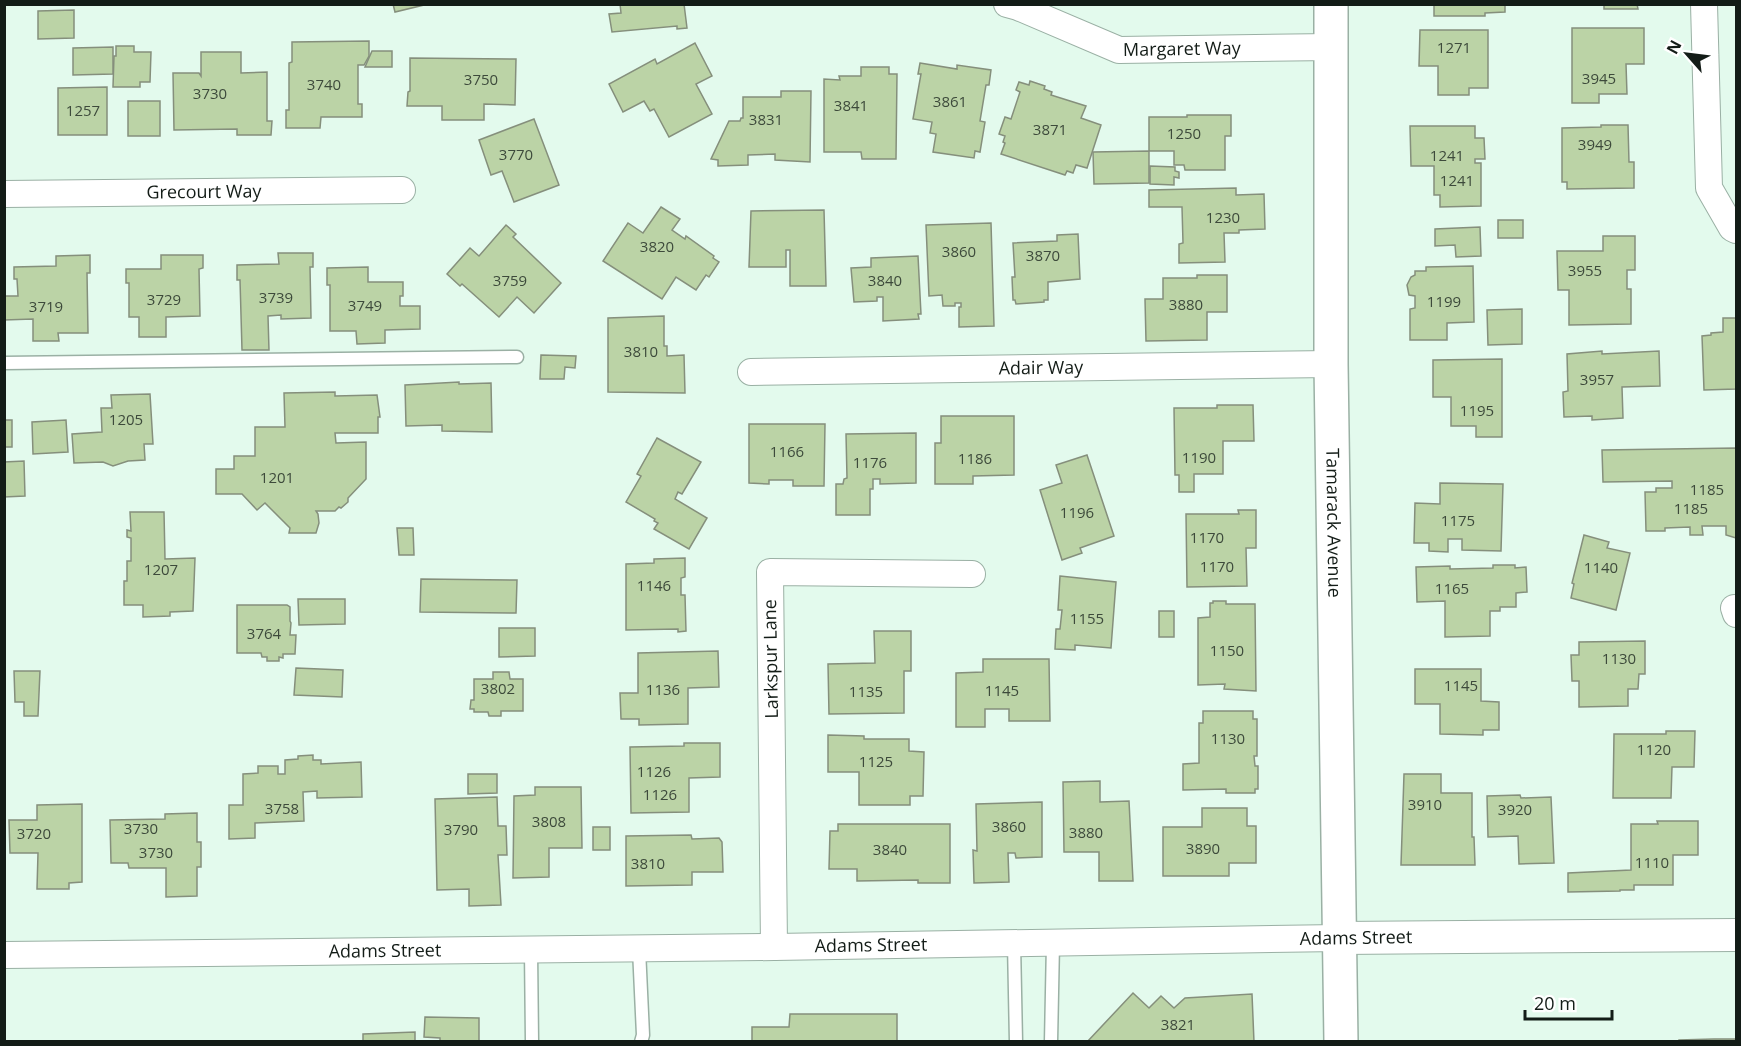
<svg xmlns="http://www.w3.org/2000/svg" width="1741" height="1046" font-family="'Open Sans',sans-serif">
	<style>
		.building { fill: #bbd3a6; stroke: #858f7c; stroke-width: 1.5 }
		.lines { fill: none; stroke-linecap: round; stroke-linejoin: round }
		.service-casing { stroke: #9ab0a4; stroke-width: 15 }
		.minor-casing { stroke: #9ab0a4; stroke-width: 28 }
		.tertiary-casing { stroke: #9ab0a4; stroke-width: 34 }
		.secondary-casing { stroke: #9ab0a4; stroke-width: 36 }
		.service { stroke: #fff; stroke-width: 12 }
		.minor { stroke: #fff; stroke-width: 26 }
		.tertiary { stroke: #fff; stroke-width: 32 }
		.secondary { stroke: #fff; stroke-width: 33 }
		.labels { text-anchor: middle; stroke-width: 4.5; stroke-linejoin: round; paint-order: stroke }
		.number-label { font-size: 15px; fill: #3d4a3b }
		.street-label { font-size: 18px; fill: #131c17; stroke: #fff }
	</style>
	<rect width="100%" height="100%" fill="#e3faed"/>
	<!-- building -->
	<g class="building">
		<path d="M393 4H423L424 5 395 12Z"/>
		<path d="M620 4H684L687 28 677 29V26L612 32 609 14 621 13Z"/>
		<path d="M1434 4H1505V12L1485 13V16H1434Z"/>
		<path d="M1604 4H1637L1638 9H1604Z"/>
		<path d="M74 10V38L38 39V11Z"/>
		<path d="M1572 28H1644V64H1626L1627 94H1599V103H1572Z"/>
		<path d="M1420 30H1488V88H1469V95H1438V66H1419Z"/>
		<path d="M369 41V56L364 65H358V104H362V117H321L320 128H286V110H289V63L292 62V42Z"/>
		<path d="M695 43 712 76 696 84 712 114 669 137 654 109 650 111 644 101 623 112 609 84 655 59 657 64Z"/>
		<path d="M116 46H134V52H151L150 82H140V87H113L114 56H116Z"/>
		<path d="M113 47V74L73 75V48Z"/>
		<path d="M372 51H392V67H365Z"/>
		<path d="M201 52H241V73L267 72V121H272L271 135H237V129L174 130 173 73H199L201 76Z"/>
		<path d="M410 58 516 59 515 105 484 104V120H442V106H407L408 92 410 91Z"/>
		<path d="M920 63 957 69V65L991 70 989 85H986L980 121 985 122 980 152 975 151 974 158 933 152 936 134 930 133 932 122 913 119 921 74H918Z"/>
		<path d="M861 67H889V74H897L896 159H862L861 152H824V79L840 80 839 76H861Z"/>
		<path d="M1030 81 1045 86 1044 89 1052 92 1051 95 1086 106 1081 118 1101 125 1087 168 1076 165 1073 173 1067 171 1065 175 1001 154 1005 143 1003 142 1005 136 999 134 1005 117 1011 119 1020 92 1016 90 1019 82 1029 85Z"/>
		<path d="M107 87V135H58V88Z"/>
		<path d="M781 91H811L810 162 775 160V154L748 155V165L718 166V160L711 159 729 121H740L741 118H743V97H781Z"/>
		<rect x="128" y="101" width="32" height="35"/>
		<path d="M1187 115H1231V136H1225V170H1185L1184 165H1174V151H1149V117H1187Z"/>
		<path d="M534 119 559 185 514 202 502 171 491 175 479 140Z"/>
		<path d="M1601 125H1628L1629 162H1634V188L1567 189V182H1562V128L1601 127Z"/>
		<path d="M1410 126H1475V138H1484L1485 159H1475V163H1481V206L1440 207V195H1434V166H1411Z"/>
		<path d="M1149 151V183L1094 184 1093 152Z"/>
		<path d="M1150 166 1175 167V171L1179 172V178L1174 177V185L1150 184Z"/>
		<path d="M1236 188V195L1264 194 1265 229 1239 230V233H1224L1225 262 1179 263V244L1183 243 1182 207H1149V190Z"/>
		<path d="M661 207 680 219 672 230 685 239 686 236 714 256 713 258 719 262 709 277 706 275 696 290 676 277 662 299 603 261 628 223 643 233Z"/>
		<path d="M824 210 826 286H790V250H786V267H749L751 211Z"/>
		<rect x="1498" y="220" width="25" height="18"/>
		<path d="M991 223 994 326 959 327V307H961V303H955V306H943L942 295 929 296 926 225Z"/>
		<path d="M506 225 516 234 513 237 561 283 534 313 517 297 499 317 462 284 460 286 447 274 470 248 479 256Z"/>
		<path d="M1480 227 1481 256 1456 257 1455 245 1435 246V229Z"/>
		<path d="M1078 234 1080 279 1048 282V300H1044V302L1016 304 1015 300H1013L1012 277H1015L1013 243 1057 241V235Z"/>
		<path d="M1603 236H1635V270H1627V289H1631V324L1569 325V290H1558L1557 251H1603Z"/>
		<path d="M278 253H313V267H310L311 318 281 319V315L268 316 269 350H242L240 280H237V265L279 264Z"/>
		<path d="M90 255V273H87L88 333H58L59 341H33V319L4 320V296H18L17 279H14V267L56 266V256Z"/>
		<path d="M161 255H203V268L199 269 200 316 166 317V337H139V317H129V283H126V269H161Z"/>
		<path d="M918 256 921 314H918L919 319 883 321V297H877V301L854 302 851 268 871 267V258Z"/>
		<path d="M1473 266 1474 322 1447 323V340H1410V309L1415 308V296L1409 295 1407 285 1411 277 1415 275V271H1426V267Z"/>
		<path d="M368 267V282H403V296H400V306H420V329L385 330V343L357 344 356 331H330V285H327V268Z"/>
		<path d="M1197 275H1227V312H1207V340L1146 341 1145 299H1163V278H1197Z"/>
		<path d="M1522 309V344L1488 345 1487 310Z"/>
		<path d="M664 316V346H667V356L684 355 685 393 608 392V318Z"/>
		<path d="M1723 318H1736V389L1704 390 1702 336 1711 335V333L1723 332Z"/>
		<path d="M1602 351V354L1659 351 1660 386 1622 387 1623 418 1592 420V416L1564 417 1563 392 1568 391 1567 354Z"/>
		<path d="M541 355 576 356 575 368 565 367 564 379H540Z"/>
		<path d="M1502 359V437H1476V426H1451V397H1433V360Z"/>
		<path d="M459 382V384L491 383 492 432 442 431V425L406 426 405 385Z"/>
		<path d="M335 392V396L377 395 380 417H378V433H335L336 443 366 442V479L348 498V502L341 508 339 507 335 511H316L318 514 319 523 316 533H289L290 528 265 503 257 510 242 494H216V469H234V456H255V427H285L284 393Z"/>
		<path d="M150 394 153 444H144L145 460 128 461 113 466 103 462 74 463 72 434 102 432 101 408H112L111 395Z"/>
		<path d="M1217 405H1253L1254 441H1223V474H1194V492H1179V475H1175L1174 408H1217Z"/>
		<path d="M941 416H1014V475L973 476V484H935V443H941Z"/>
		<rect x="4" y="420" width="8" height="27"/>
		<path d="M66 420 68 452 33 454 32 422Z"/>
		<path d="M749 424H825L824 486H793V480H769V484L749 483Z"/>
		<path d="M916 433V483L880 484V479H873V489H870V515H836V484H843L844 479 847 478 846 434Z"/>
		<path d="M657 438 701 462 682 494 678 492 675 499 707 518 689 549 654 529 658 523 654 521 655 519 626 502 641 476 637 474Z"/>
		<path d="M1736 448V538L1726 535V526H1702L1703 535H1690V527L1665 528V531H1646L1645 492H1656V488H1672V481L1603 482 1602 450Z"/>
		<path d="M1087 455 1114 536 1080 548 1082 553 1062 560 1040 490 1062 483 1056 465Z"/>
		<path d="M24 461 25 496 4 497V462Z"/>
		<path d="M1440 483 1503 484 1501 551 1462 550V539H1448V552L1429 551V543H1414L1415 503 1440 504Z"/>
		<path d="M1238 510H1256V548H1246L1247 586 1187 587 1186 514H1239Z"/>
		<path d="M130 512H164L165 559 195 558 193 611 170 612V616L143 617V605H124V581H127V561H131V538L127 537V530L131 531Z"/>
		<path d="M397 528H413L414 555H399Z"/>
		<path d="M1584 535 1609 542 1607 548 1630 553 1616 610 1571 598 1574 584 1572 583Z"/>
		<path d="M685 558V577L681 578V595H685L686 631 678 632V629L626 630V564L654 563V559Z"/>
		<path d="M1493 565H1515V568L1526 567 1527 592 1516 593V607H1500V611H1490V636L1445 637V601L1417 602 1416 567 1450 566V569L1493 568Z"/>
		<path d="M1060 576 1116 582 1111 648 1075 645V650L1055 649 1056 629H1060L1062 610H1058Z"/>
		<path d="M421 579 517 580 516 613 420 612Z"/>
		<path d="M298 599H345V624L299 625Z"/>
		<path d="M1213 601H1226V604H1255L1256 691 1224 689 1225 684 1198 685V618L1210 617V603H1213Z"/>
		<path d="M237 605H287L290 607V621L291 623 290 635H296L295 654H283V658L279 657V661H267V657H262L261 653H237Z"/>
		<rect x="1159" y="611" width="15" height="26"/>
		<path d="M499 628H535V656L499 657Z"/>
		<path d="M874 631H911V671H904V713L829 714 828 664 875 663Z"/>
		<path d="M1645 641V674H1639L1638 689H1628V706L1579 707V681H1572L1571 655H1579V642Z"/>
		<path d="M718 651 719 687 688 688V724L639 725V719H621L620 693H638V653Z"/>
		<path d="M983 659H1049L1050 721H1009V709H985V727H956V673L983 672Z"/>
		<path d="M296 668 343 670 342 697 294 695Z"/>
		<path d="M1415 669H1481V701L1499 702V730H1483V735L1440 734V704H1415Z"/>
		<path d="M14 671H40L38 716H24V702H15Z"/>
		<path d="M493 672H509L510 679H523V711H501V716H489L488 712H474V709H470L471 700H474V679H493Z"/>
		<path d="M1203 711H1253V719H1257V756H1254L1255 766H1258V789H1255V793H1226V789L1183 790V764L1199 763V723H1203Z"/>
		<path d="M1666 731H1695L1694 767H1672L1671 798H1613L1614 734H1666Z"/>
		<path d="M828 735 864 736V739H909V751L924 752 923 796H910V805H859V772H828Z"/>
		<path d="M684 743H720V777L689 778V812L631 813 630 747 684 746Z"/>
		<path d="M313 755V760H321V764L361 762 362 797 317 798V791L303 792 304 821 255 823V838L229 839V805H243V774L258 773V766H278V774H285V760L298 759V756Z"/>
		<path d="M468 774H497V793L468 794Z"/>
		<path d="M1404 774H1441V793H1472V837H1474L1475 865H1401Z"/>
		<path d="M1100 781V802L1129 801 1133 881H1099V852H1064L1063 782Z"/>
		<path d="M535 787H581L582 848H549V877L513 878 514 796 535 795Z"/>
		<path d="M1520 795 1521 798 1551 797 1554 863 1519 864 1518 836 1488 837 1487 796Z"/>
		<path d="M497 797 498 826H506L507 855H498L501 905 469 906V889L437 890 435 799Z"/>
		<path d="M1042 802V857L1016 858 1015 853H1008L1009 882 974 883 973 850 977 851 976 804Z"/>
		<path d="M82 804V882L69 883V889H37L38 853H10L9 820H37V805Z"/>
		<path d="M1202 808H1247V826H1256V863H1229V876H1163V827H1202Z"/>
		<path d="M197 813V842H201V867H197V896L166 897V868H129L128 863H111L110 820 165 819V814Z"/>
		<path d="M1657 821H1698V855H1673V885H1634V890H1620V891L1568 892V873L1631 870V824H1658Z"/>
		<path d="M838 824H950V883H918V880L857 881V869H829L830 831H838Z"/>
		<rect x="593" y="827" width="17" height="23"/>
		<path d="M691 835 692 839 719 838 722 842 723 872H692V885L626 886V836Z"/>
		<path d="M1133 993 1149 1008 1161 996 1174 1008 1185 998 1252 994 1254 1042H1087Z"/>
		<path d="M790 1014H897V1042H752V1027H789Z"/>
		<path d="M425 1017 479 1018V1042H440V1038L424 1037Z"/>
		<path d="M415 1032V1042H363V1034Z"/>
		<path d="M1714 1039H1736V1042H1679V1040Z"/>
	</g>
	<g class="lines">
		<defs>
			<g id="service">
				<path d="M4 363 517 357"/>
				<path d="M1014 943 1016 1042"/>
				<path d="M639 949 643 1035 641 1042"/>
				<path d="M531 950 532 1042"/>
				<path d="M1051 1042 1053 943"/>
			</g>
			<g id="minor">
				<path id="s1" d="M1007 4 1018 7 1119 50 1332 47"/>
				<path d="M1704 4 1709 188 1732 228 1736 230"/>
				<path id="s2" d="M4 194 402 190"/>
				<path id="s3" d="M751 372 1331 364"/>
				<path d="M1734 608 1736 614"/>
				<path d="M774 947 770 572 972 574"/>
				<path id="s4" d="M4 955 774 947 1339 938"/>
			</g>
			<path id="tertiary" d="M1339 938 1736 935"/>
			<g id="secondary">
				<path id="s5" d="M1331 4V364L1341 1042"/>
			</g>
		</defs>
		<!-- service casing -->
		<use href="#service" class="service-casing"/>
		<!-- minor casing -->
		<use href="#minor" class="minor-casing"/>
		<!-- tertiary casing -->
		<use href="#tertiary" class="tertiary-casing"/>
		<!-- secondary casing -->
		<use href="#secondary" class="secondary-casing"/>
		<!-- service -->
		<use href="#service" class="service"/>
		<!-- minor -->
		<use href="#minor" class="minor"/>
		<!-- tertiary -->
		<use href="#tertiary" class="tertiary"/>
		<!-- secondary -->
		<use href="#secondary" class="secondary"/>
	</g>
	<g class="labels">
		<!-- number labels -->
		<g class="number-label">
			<text x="1454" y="53">1271</text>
			<text x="1599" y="84">3945</text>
			<text x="481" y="85">3750</text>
			<text x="324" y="90">3740</text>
			<text x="210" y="99">3730</text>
			<text x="950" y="107">3861</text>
			<text x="851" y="111">3841</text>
			<text x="83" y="116">1257</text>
			<text x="766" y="125">3831</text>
			<text x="1050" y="135">3871</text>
			<text x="1184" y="139">1250</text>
			<text x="1595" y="150">3949</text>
			<text x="516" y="160">3770</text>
			<text x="1447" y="161">1241</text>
			<text x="1457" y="186">1241</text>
			<text x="1223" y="223">1230</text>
			<text x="657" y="252">3820</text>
			<text x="959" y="257">3860</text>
			<text x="1043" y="261">3870</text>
			<text x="1585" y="276">3955</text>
			<text x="510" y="286">3759</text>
			<text x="885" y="286">3840</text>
			<text x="276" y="303">3739</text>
			<text x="164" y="305">3729</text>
			<text x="1444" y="307">1199</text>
			<text x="1186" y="310">3880</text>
			<text x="365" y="311">3749</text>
			<text x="46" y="312">3719</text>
			<text x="641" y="357">3810</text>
			<text x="1597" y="385">3957</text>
			<text x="1477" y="416">1195</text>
			<text x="126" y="425">1205</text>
			<text x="787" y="457">1166</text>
			<text x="1199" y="463">1190</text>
			<text x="975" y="464">1186</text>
			<text x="870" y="468">1176</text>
			<text x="277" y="483">1201</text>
			<text x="1707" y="495">1185</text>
			<text x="1691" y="514">1185</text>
			<text x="1077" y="518">1196</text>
			<text x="1458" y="526">1175</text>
			<text x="1207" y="543">1170</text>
			<text x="1217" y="572">1170</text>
			<text x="1601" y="573">1140</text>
			<text x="161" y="575">1207</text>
			<text x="654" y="591">1146</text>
			<text x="1452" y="594">1165</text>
			<text x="1087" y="624">1155</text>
			<text x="264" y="639">3764</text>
			<text x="1227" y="656">1150</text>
			<text x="1619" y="664">1130</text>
			<text x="1461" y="691">1145</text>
			<text x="498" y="694">3802</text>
			<text x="663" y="695">1136</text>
			<text x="1002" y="696">1145</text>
			<text x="866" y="697">1135</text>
			<text x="1228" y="744">1130</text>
			<text x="1654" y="755">1120</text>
			<text x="876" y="767">1125</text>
			<text x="654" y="777">1126</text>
			<text x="660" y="800">1126</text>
			<text x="1425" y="810">3910</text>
			<text x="282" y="814">3758</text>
			<text x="1515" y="815">3920</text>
			<text x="549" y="827">3808</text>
			<text x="1009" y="832">3860</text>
			<text x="141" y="834">3730</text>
			<text x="461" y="835">3790</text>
			<text x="1086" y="838">3880</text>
			<text x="34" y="839">3720</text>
			<text x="1203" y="854">3890</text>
			<text x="890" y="855">3840</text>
			<text x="156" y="858">3730</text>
			<text x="1652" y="868">1110</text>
			<text x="648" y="869">3810</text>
			<text x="1178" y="1030">3821</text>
		</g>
		<!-- street labels -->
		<g class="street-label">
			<text dy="6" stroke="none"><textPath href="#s1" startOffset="184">Margaret Way</textPath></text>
			<text dy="6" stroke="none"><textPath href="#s2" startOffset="200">Grecourt Way</textPath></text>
			<text dy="6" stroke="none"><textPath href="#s3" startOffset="290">Adair Way</textPath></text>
			<text dy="6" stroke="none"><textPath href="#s5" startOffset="519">Tamarack Avenue</textPath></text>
			<text transform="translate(771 659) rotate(-91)" y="6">Larkspur Lane</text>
			<text transform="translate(1356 938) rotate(-1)" y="6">Adams Street</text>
			<text dy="6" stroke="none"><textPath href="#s4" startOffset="867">Adams Street</textPath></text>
			<text dy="6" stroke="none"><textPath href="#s4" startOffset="381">Adams Street</textPath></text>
		</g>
	</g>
	<!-- border -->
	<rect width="1741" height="1046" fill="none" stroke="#131c17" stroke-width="12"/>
	<!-- north arrow -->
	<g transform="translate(1687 54) rotate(298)" stroke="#ffffff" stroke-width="4.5" paint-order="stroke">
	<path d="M0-4.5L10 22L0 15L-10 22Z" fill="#131c17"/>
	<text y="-9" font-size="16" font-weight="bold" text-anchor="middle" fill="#131c17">N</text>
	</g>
	<!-- scale -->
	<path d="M1525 1010v9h87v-9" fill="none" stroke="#131c17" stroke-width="3"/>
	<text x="1534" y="1010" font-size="18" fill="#131c17" stroke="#ffffff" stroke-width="4.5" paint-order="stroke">20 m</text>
</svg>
